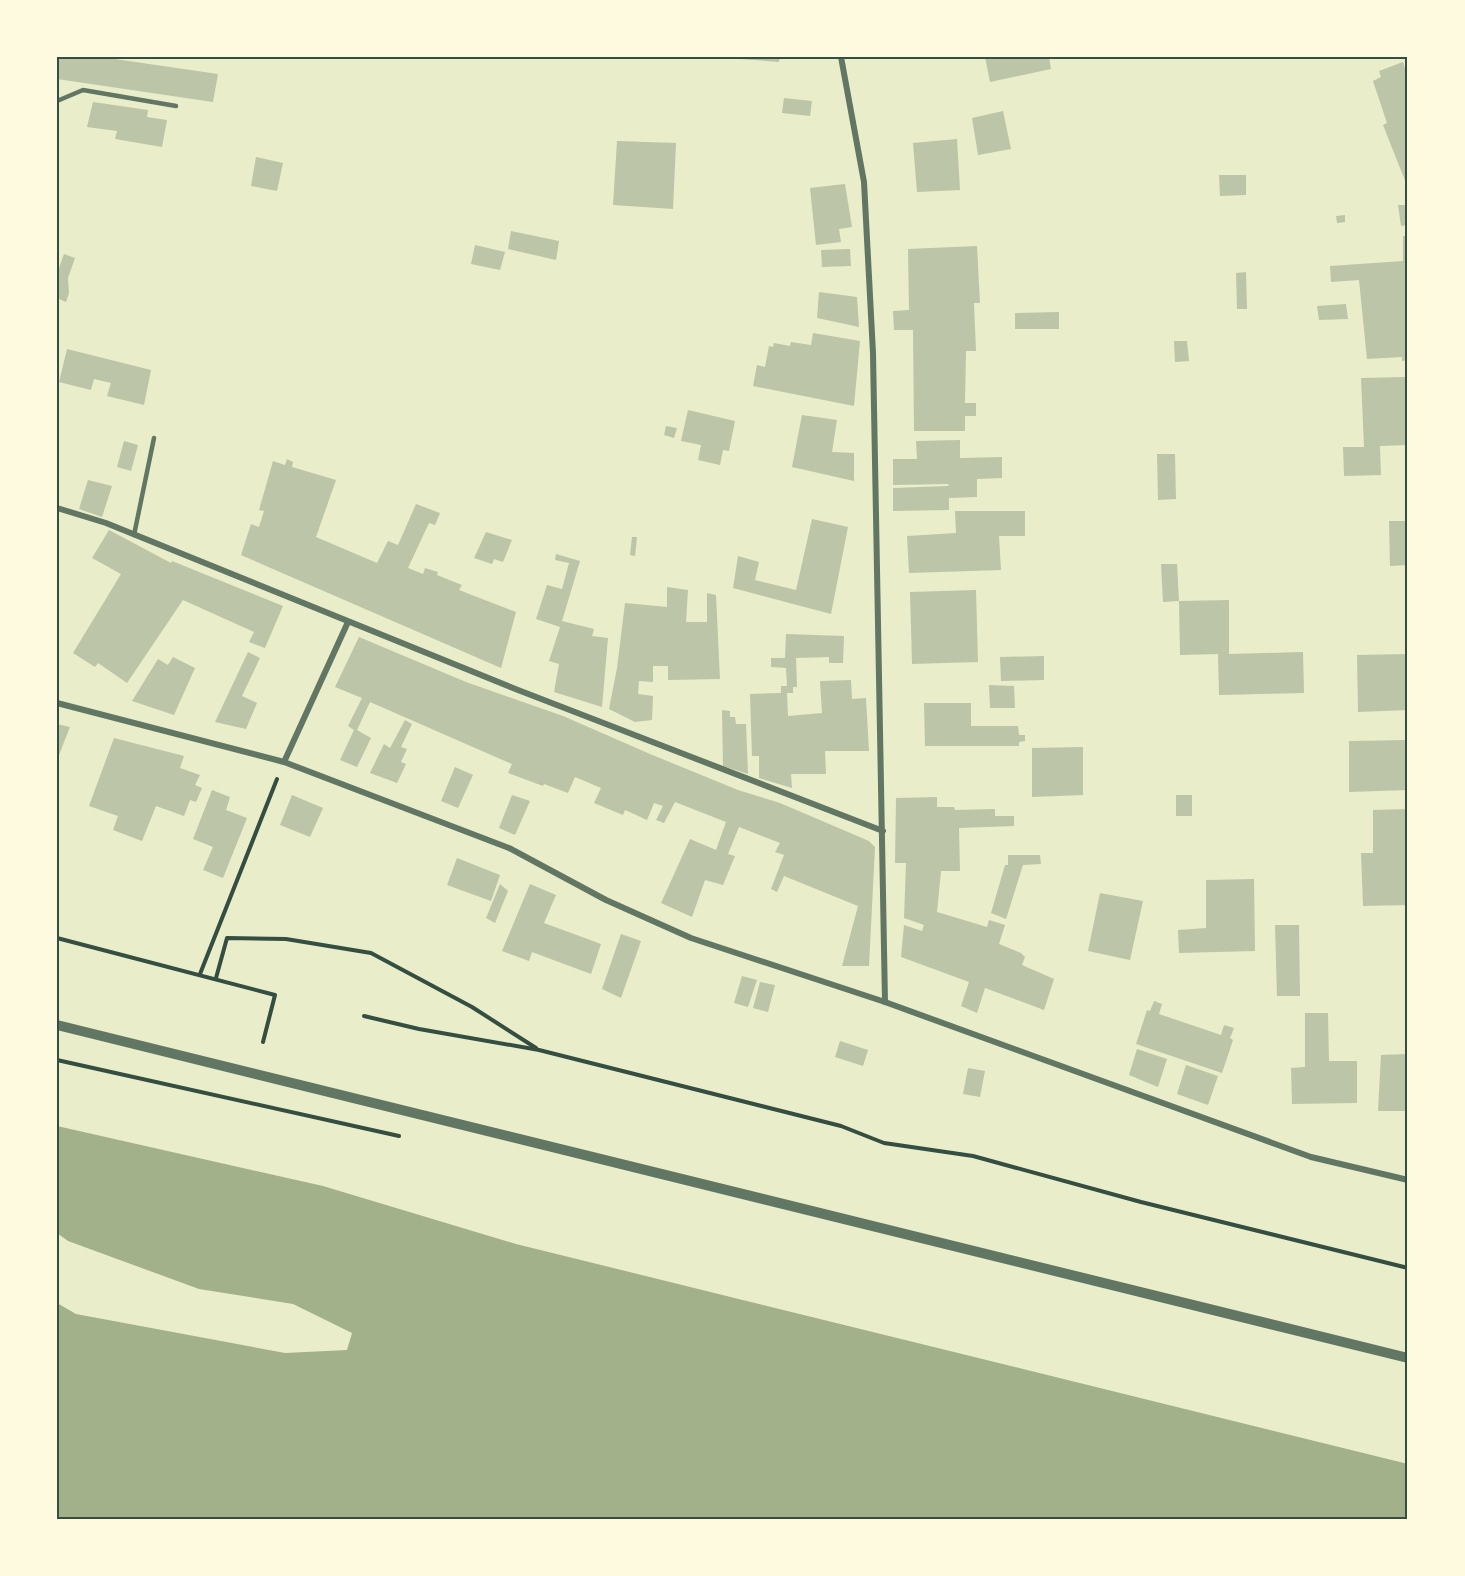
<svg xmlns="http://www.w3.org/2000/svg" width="1465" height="1576" font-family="'DejaVu Sans',sans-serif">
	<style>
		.water { fill: #a3b18a }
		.building { fill: #bcc5a7 }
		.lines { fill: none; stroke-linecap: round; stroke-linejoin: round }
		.path { stroke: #344e41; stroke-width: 4 }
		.service { stroke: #617663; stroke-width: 4.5 }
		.minor { stroke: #617663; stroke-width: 6 }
		.tertiary { stroke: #617663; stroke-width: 10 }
		.neatline { fill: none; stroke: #344e41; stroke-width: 2 }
	</style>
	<rect width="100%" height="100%" fill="#e9edc9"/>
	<!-- water -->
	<path class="water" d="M57 1126 323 1186 516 1244 1408 1464V1519H57V1303L76 1314 285 1353 347 1350 352 1333 293 1304 199 1289 68 1241 57 1233Z"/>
	<!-- building -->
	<g class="building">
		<path d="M57 57H101L218 74 213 102 57 79Z"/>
		<path d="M741 57H780L779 62 740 59Z"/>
		<path d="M985 57H1049L1051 69 990 82Z"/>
		<path d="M1403 62 1408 77V188L1383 125 1387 123 1373 81 1381 77 1379 71Z"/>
		<path d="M784 98 812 101 810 116 782 113Z"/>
		<path d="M93 102 148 110 147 117 167 120 162 147 115 139 117 131 87 127Z"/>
		<path d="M1003 111 1011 149 978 155 972 118Z"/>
		<path d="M957 139 960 190 917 192 913 143Z"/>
		<path d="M617 141 676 143 673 209 613 205Z"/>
		<path d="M256 157 283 163 277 191 251 186Z"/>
		<path d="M1219 175H1246V195L1220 196Z"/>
		<path d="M845 184 852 227 839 229 841 242 816 245 810 188Z"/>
		<path d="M1398 205H1408V225L1401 226Z"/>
		<path d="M1345 215V222L1337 223 1336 216Z"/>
		<path d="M511 231 559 241 556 260 508 249Z"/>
		<path d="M1403 236H1408V360L1402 361V357L1367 359 1359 280 1331 282 1330 266 1403 261Z"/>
		<path d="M475 245 505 252 500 270 471 264Z"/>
		<path d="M977 246 980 303H974L976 351H966L965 403H976V416H965V431H914L913 330H894L893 311 909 310 908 249Z"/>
		<path d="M850 249 851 266 822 267 821 250Z"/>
		<path d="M64 254 75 258 68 278 69 293 66 302 57 298V274Z"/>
		<path d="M1246 272 1247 309H1237L1236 273Z"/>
		<path d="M819 292 857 297 859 327 817 318Z"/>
		<path d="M1346 304 1348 319 1319 320 1317 306Z"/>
		<path d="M1059 312V329H1015V313Z"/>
		<path d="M813 333 860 341 854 406 753 386 757 365 765 367 769 346 773 347 774 343 790 346 791 342 811 345Z"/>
		<path d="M1174 341H1187L1189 361 1175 362Z"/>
		<path d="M67 349 151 370 144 405 107 396 111 383 94 379 91 390 59 382Z"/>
		<path d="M1406 377 1408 445 1380 446 1381 475 1344 476 1343 447H1364L1361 378Z"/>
		<path d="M688 410 735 421 729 451 723 450 720 465 698 460 701 445 681 441Z"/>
		<path d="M802 415 837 420 832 452 854 453V481L792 467Z"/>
		<path d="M666 426 677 428 674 438 664 435Z"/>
		<path d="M960 440V458L1002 457V478L977 479V497L949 498V510L893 511V488L948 486 949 484 893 485V459H917L916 441Z"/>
		<path d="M124 441 138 445 131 471 117 467Z"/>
		<path d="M1157 454H1175L1176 499 1158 500Z"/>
		<path d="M287 459 293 462 292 467 336 480 316 537 377 563 388 541 398 545 416 504 440 513 435 525 429 523 408 568 423 574 425 568 438 572 437 575 462 585 459 590 516 612 501 668 241 555 251 524 259 527 264 511 259 510 273 461 285 465Z"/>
		<path d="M88 480 112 486 102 517 79 509Z"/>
		<path d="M955 511H1025V536H999L1001 570 909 573 907 536 956 533Z"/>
		<path d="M812 519 848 527 831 614 733 588 738 556 759 562 755 580 796 590Z"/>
		<path d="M1389 521H1408V565L1390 566Z"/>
		<path d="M109 530 171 563 172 561 283 606 265 648 249 642 254 632 183 600 127 683 98 663 95 667 73 653 121 574 92 558Z"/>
		<path d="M486 532 512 540 503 562 494 559 492 564 474 558Z"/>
		<path d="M632 537H637L635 556 630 555Z"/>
		<path d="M556 554 580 561 562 621 594 629 592 636 608 638 602 707 554 692 559 664 549 661 560 627 536 619 547 585 562 589 569 563 555 560Z"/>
		<path d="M1161 564H1177L1179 601 1163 602Z"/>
		<path d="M667 587 688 590 686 622H707V593L716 595 720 679 668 680V666H653V682L639 681 638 694 653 696 652 720 635 722 609 709 617 668 625 603 667 607Z"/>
		<path d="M976 590 978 662 912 664 910 592Z"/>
		<path d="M1229 600V654L1303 652 1304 693 1219 695 1218 654 1180 655 1179 601Z"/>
		<path d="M786 634 844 636 843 663H829V657L796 658 797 687H793V693H787L788 716 822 713 820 681 851 680 852 699 866 698 869 751H825L826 774H791L792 788 759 778V756H752L750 694 781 693V686H787L786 668 771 667V658H785Z"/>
		<path d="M359 637 466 682 563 716 650 754 738 790 780 803 869 841 875 847 869 966H842L858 906 784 876 777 892 771 889 784 855 775 852 780 843 739 827 728 854 735 856 723 885 705 880 692 917 661 903 690 839 716 850 726 822 675 802 664 823 656 820 663 806 654 803 647 820 625 810 623 815 594 803 601 788 575 777 568 793 544 784 543 786 508 773 512 764 370 702 357 730 371 738 357 767 340 760 354 730 348 726 362 698 335 687Z"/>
		<path d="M248 652 260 658 242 696 257 703 246 729 215 722Z"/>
		<path d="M1408 654V710L1358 712 1357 655Z"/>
		<path d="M1044 656V680L1001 681 1000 657Z"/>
		<path d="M173 657 195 668 174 715 132 701 158 659 168 665Z"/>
		<path d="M989 685 1014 686 1015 708H990Z"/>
		<path d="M924 703H971V726H1018L1019 735H1025V741L1019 742V746H925Z"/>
		<path d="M722 710 730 711V717H735L736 724H746L748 774 723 766Z"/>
		<path d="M405 720 412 724 401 747 407 749 401 762 406 764 397 783 370 773 384 744 390 748Z"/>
		<path d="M57 724 70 727 57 760Z"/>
		<path d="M114 738 184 756 180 768 200 775 195 785 202 788 196 802 190 800 184 816 156 806 142 841 113 830 118 816 89 806Z"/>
		<path d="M1408 740V790L1349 792V741Z"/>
		<path d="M1083 747V795L1032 797V748Z"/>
		<path d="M455 767 473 775 458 808 441 801Z"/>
		<path d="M212 790 230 797 226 810 247 818 223 878 203 870 213 847 193 839Z"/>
		<path d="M292 795 323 808 310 837 280 825Z"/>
		<path d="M512 795 530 801 515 835 499 828Z"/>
		<rect x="1176" y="795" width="16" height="21"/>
		<path d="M937 797V807H954L955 810 995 809V816H1014V826L959 828 960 871H941L937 912 987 927 989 920 1005 925 999 944 1021 953 1025 957 1022 965 1054 979 1044 1010 985 988 977 1013 961 1006 969 982 901 957 904 925 922 931 924 925 904 918 906 863H895L896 798Z"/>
		<path d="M1408 809V905L1363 906 1361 853H1373V810Z"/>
		<path d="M1008 855H1040L1041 864 1023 865 1006 919 991 913 1005 865H1008Z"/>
		<path d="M457 858 500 875 491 901 447 885Z"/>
		<path d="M1254 879 1255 951 1179 953 1178 930 1206 928V880Z"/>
		<path d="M500 884 508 891 495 923 486 918Z"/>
		<path d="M530 884 556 895 544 923 601 944 591 974 532 952 529 961 502 951Z"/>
		<path d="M1100 893 1143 901 1130 960 1088 951Z"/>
		<path d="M1275 925H1299L1300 996H1277Z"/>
		<path d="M621 934 641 941 621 998 602 989Z"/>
		<path d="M742 976 757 980 748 1007 734 1003Z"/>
		<path d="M760 982 775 985 768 1012 753 1008Z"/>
		<path d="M1154 1001 1162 1004 1159 1014 1221 1035 1224 1025 1234 1028 1230 1038 1233 1040 1222 1073 1136 1044 1147 1010 1150 1011Z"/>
		<path d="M1305 1013H1328L1329 1061H1357V1103L1292 1104 1291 1068 1305 1067Z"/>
		<path d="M840 1041 868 1050 863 1066 835 1057Z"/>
		<path d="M1137 1049 1167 1059 1158 1087 1129 1075Z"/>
		<path d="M1408 1054V1111H1378L1381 1055Z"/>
		<path d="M1186 1065 1218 1076 1208 1105 1177 1094Z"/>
		<path d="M968 1068 985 1071 980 1097 963 1094Z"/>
	</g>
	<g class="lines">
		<!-- path -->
		<g class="path">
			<path d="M57 938 275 995 263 1042"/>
			<path d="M200 974 277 779"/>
			<path d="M216 978 227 938 286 939 371 953 472 1007 536 1048"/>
			<path d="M364 1016 419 1029 539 1050 841 1126 884 1143 973 1156 1141 1202 1408 1268"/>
			<path d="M57 1060 399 1136"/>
		</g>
		<!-- service -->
		<g class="service">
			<path d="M57 101 83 90 176 106"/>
			<path d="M134 535 154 438"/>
		</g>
		<!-- minor -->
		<g class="minor">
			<path d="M841 57 864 182 873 353 885 1002"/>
			<path d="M57 508 106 523 518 690 883 831"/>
			<path d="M57 703 284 762 509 848 606 900 691 938 885 1002 1311 1157 1408 1180"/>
			<path d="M284 762 348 622"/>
		</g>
		<!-- tertiary -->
		<path class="tertiary" d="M57 1025 1408 1358"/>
	</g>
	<!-- border -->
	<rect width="1465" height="1576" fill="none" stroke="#fefae0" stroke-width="117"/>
	<rect x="58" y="58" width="1348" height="1460" class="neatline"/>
</svg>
